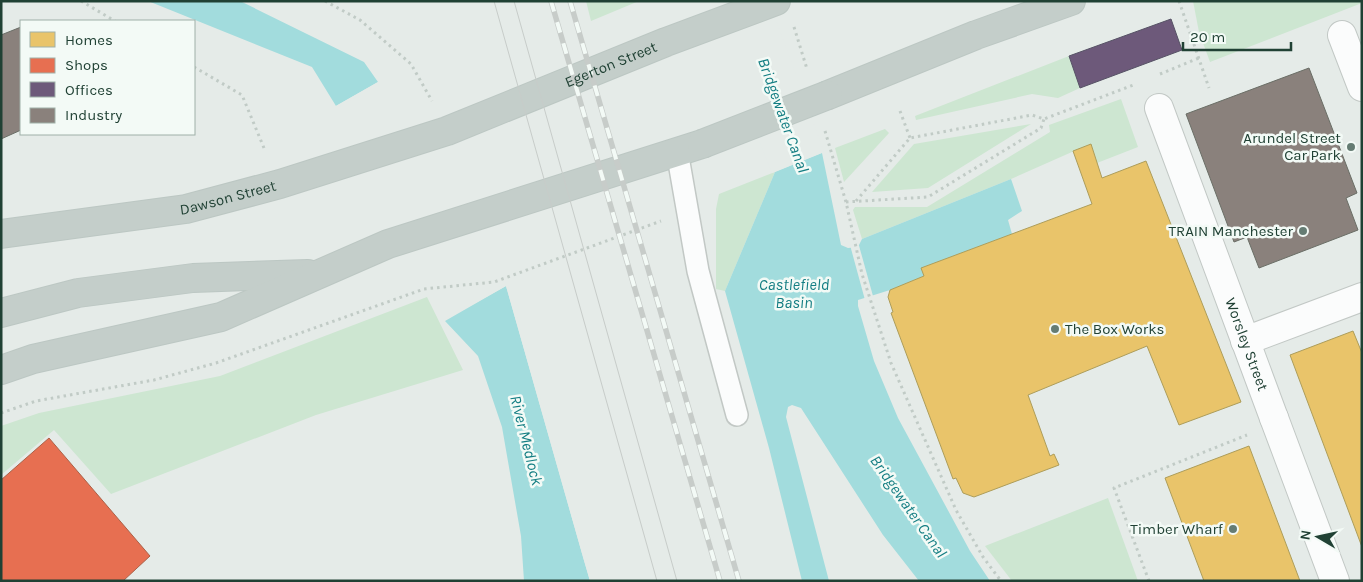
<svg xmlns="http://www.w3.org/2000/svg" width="1363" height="582" font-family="Karla,sans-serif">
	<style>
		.green { fill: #cde6d1 }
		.water { fill: #a2dcdd }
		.pier { fill: #e5ebe8 }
		.homes { fill: #e9c46a; stroke: #ad9d5a }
		.shops { fill: #e76f51; stroke: #ab6148 }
		.offices { fill: #6d597a; stroke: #565265 }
		.industry { fill: #8a817c; stroke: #6a6e66 }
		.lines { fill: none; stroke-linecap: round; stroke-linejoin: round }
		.service-casing { stroke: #c2c8c5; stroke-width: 24 }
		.pedestrian-casing { stroke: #c2c8c5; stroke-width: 30 }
		.minor-casing { stroke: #c2c8c5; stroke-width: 30 }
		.trunk-casing { stroke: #bcc7c3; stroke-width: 30 }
		.path { stroke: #c1cbc6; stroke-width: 3; stroke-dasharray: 2.5 4; stroke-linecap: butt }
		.service { stroke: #fbfcfc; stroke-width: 21 }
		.pedestrian { stroke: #fbfcfc; stroke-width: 28 }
		.minor { stroke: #fbfcfc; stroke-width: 28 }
		.trunk { stroke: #c4ceca; stroke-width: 28 }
		.tram { stroke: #c7ccc9; stroke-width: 1 }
		.rail-casing { stroke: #c7ccc9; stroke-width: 5.5 }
		.rail { stroke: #f3faf6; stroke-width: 4; stroke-dasharray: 11; stroke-linecap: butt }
		.trunk-bridge-casing { stroke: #bcc7c3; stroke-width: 30; stroke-linecap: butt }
		.trunk-bridge { stroke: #c4ceca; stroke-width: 28 }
		.poi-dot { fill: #657c73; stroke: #f3faf6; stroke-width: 2 }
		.labels { text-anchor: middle; stroke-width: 5; stroke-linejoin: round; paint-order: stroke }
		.street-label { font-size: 15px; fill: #204134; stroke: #f3faf6 }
		.poi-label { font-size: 15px; fill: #204134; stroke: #f3faf6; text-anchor: end }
		.water-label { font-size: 16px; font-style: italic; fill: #147e83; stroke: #f3faf6 }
	</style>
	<rect width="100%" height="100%" fill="#e5ebe8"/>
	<!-- green -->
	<g class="green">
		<path d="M586 1H639L591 21Z"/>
		<path d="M1193 1H1362V3L1210 62 1199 32Z"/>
		<path d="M1069 56 1080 88 1058 98 1032 94 916 120 915 116Z"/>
		<path d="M1121 99 1138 147 1097 163 1090 144 1011 179 862 239 853 210 855 207H927L1050 132 1049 125Z"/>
		<path d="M1031 124 928 188 872 192 914 144Z"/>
		<path d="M885 129 889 133 844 182 835 148Z"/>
		<path d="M775 172 725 291 716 289V209L719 194Z"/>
		<path d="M427 297 463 370 316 415 111 494 54 430 1 475V426L39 413 220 376Z"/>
		<path d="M1108 498 1138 581H1012L985 546Z"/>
	</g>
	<!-- water -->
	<g class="water">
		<path d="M148 1H240L364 62 378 82 336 106 312 67Z"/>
		<path d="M822 153 841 245 848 248 858 247 862 239 1011 179 1022 211 1008 220 1012 234 922 268 924 276 890 290 858 300V306L874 361 898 418 970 551 990 581H919L883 535 801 408 792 405 788 407 786 417 829 581H802L769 448 725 291 775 172Z"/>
		<path d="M506 286 583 557 590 581H524L521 536 502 427 478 356 445 321Z"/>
	</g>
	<!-- pier -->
	<g class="pier">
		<path d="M703 1H769L824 152 772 173Z"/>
		<path d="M378 82 379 85 358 96 337 108 334 107Z"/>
		<path d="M858 242 873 296 865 300 850 245Z"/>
		<path d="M505 284 508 285 593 581H590L583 557 506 286 445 320 444 318Z"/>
	</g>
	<!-- homes -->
	<g class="homes">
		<path d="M1091 144 1102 178 1146 161 1241 402 1179 425 1147 346 1028 395 1050 456 1054 454 1059 465 974 497 963 493 956 478 953 479 891 313 893 312 888 297 890 290 924 276 921 268 1092 204 1073 151Z"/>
		<path d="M1353 331 1362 353V547L1290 355Z"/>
		<path d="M1249 446 1300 581H1204L1165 478Z"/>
	</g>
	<!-- shops -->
	<path class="shops" d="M49 438 150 556 123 581H1V480Z"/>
	<!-- offices -->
	<path class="offices" d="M1171 19 1182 50 1080 88 1069 56Z"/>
	<!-- industry -->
	<g class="industry">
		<path d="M21 27V130L1 139V35Z"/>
		<path d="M1309 68 1357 193 1346 198 1358 230 1259 268 1247 237 1234 242 1186 114Z"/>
	</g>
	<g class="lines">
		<defs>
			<path id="service" d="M677 151 698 271 737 415"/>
			<path id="pedestrian" d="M1274 418 1335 581"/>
			<g id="minor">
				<path d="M1342 35 1362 87"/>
				<path id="s1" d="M1159 108 1274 418"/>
				<path d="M1245 341 1362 297"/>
			</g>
			<g id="trunk">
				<path d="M828 95 976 35 1071 1"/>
				<path id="s2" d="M1 234 186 209 280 184 447 131 666 42 776 1"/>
				<path d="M1 313 78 293 193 278 308 274"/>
				<path d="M1 370 33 359 221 317 388 244 702 144"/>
			</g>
		</defs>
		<!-- service casing -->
		<use href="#service" class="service-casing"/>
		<!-- pedestrian casing -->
		<use href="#pedestrian" class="pedestrian-casing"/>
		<!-- minor casing -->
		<use href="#minor" class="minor-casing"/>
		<!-- trunk casing -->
		<use href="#trunk" class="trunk-casing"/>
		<!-- path -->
		<g class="path">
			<path d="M81 1 115 21"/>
			<path d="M325 1 360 20 411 64 432 101"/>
			<path d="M1179 1 1209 88"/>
			<path d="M794 27 807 69"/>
			<path d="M194 67 242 95 264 148"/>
			<path d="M1160 74 1199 58"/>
			<path d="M900 111 910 138"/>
			<path d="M825 131 846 202 862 274 891 363 956 510 983 557 1001 581"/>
			<path d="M856 201 910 138 1032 115 1044 119 1136 84"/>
			<path d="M846 202 928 197 1041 128 1044 119"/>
			<path d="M1 413 36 401 154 380 216 363 424 289 494 282 661 221"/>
			<path d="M1149 581 1114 488 1247 435"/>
		</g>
		<!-- service -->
		<use href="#service" class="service"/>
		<!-- pedestrian -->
		<use href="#pedestrian" class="pedestrian"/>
		<!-- minor -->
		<use href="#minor" class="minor"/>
		<!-- trunk -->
		<use href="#trunk" class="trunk"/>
		<!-- tram -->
		<g class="tram">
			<path d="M494 1 657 581"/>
			<path d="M514 1 677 581"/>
		</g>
		<defs>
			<g id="rail">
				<path d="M551 1 720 581"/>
				<path d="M570 1 739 581"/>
			</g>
		</defs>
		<!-- rail casing -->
		<use href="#rail" class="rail-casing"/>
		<!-- rail -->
		<use href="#rail" class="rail"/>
		<defs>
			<path id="trunk-bridge" d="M702 144 828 95"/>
		</defs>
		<!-- trunk-bridge casing -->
		<use href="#trunk-bridge" class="trunk-bridge-casing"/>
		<!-- trunk-bridge -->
		<use href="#trunk-bridge" class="trunk-bridge"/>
	</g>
	<!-- markers -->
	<g class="poi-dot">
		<circle cx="1351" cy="147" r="5"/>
		<circle cx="1303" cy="231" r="5"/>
		<circle cx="1055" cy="329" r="5"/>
		<circle cx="1233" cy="529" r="5"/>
	</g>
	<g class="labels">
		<!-- street labels -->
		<g class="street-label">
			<text dy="5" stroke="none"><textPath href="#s2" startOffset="636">Egerton Street</textPath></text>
			<text dy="5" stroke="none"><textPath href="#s2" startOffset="230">Dawson Street</textPath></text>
			<text dy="5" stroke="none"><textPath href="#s1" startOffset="252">Worsley Street</textPath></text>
		</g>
		<!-- poi labels -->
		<g class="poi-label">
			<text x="1341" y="143">Arundel Street<tspan x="1341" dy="17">Car Park</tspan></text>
			<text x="1293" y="236">TRAIN Manchester</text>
			<text x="1065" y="334" text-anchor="start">The Box Works</text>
			<text x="1223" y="534">Timber Wharf</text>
		</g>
		<!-- water labels -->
		<g class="water-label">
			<text transform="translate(784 115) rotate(70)" y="6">Bridgewater Canal</text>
			<text x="794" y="290">Castlefield<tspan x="794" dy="18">Basin</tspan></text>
			<text transform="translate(527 440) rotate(76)" y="6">River Medlock</text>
			<text transform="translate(909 506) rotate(55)" y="6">Bridgewater Canal</text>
		</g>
	</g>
	<!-- border -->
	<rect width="1363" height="582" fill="none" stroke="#204134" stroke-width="5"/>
	<!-- legend -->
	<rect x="20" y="20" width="175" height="115" fill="#f3faf6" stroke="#9fb0a8"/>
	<rect x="30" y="32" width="25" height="15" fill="#e9c46a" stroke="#9fb0a8"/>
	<text x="65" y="45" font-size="15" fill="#204134">Homes</text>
	<rect x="30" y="58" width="25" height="15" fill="#e76f51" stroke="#9fb0a8"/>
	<text x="65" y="70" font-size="15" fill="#204134">Shops</text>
	<rect x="30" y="82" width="25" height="15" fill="#6d597a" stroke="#9fb0a8"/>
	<text x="65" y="95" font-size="15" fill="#204134">Offices</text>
	<rect x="30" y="108" width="25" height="15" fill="#8a817c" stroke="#9fb0a8"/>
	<text x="65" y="120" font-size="15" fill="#204134">Industry</text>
	<!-- north arrow -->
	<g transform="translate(1318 537) rotate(279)" stroke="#f3faf6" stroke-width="4" paint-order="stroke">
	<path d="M0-4L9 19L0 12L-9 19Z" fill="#204134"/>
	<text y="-8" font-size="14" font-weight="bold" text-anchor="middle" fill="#204134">N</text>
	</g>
	<!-- scale -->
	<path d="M1183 42v8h108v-8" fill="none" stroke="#204134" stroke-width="2.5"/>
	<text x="1190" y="42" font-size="15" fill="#204134" stroke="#f3faf6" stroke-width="4" paint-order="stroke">20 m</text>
</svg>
